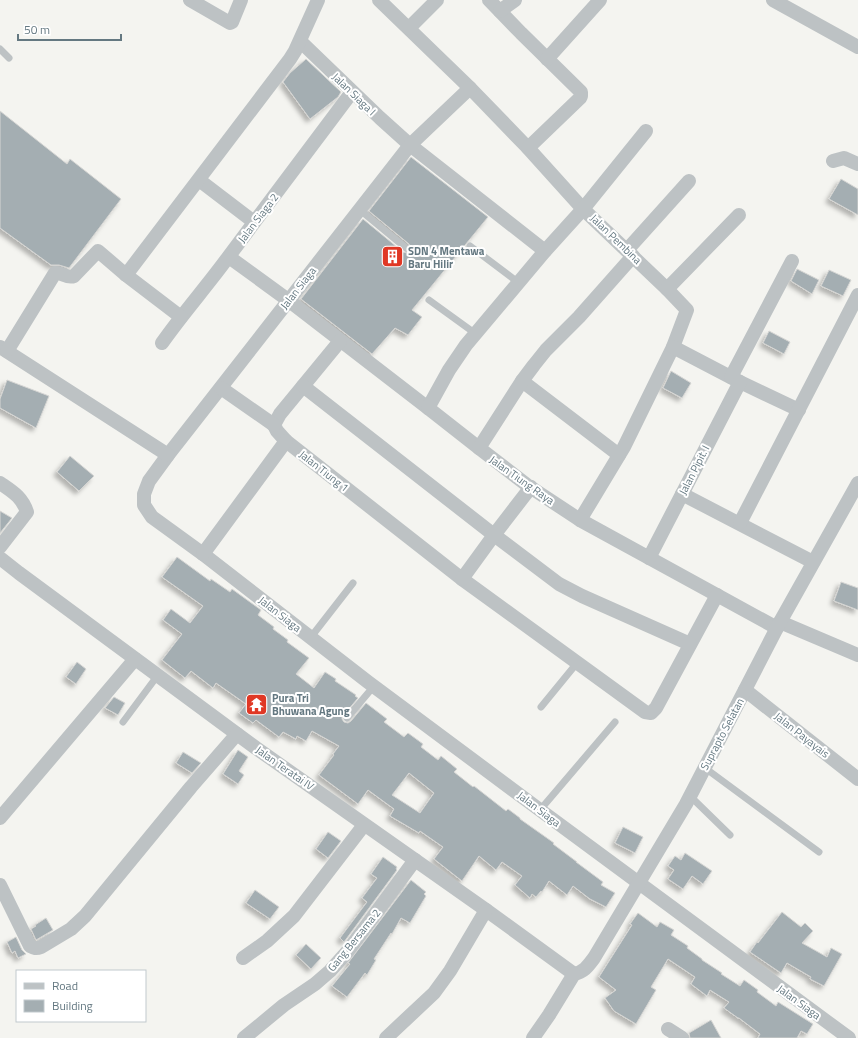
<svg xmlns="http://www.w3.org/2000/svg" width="858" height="1038" font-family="'Titillium Web',sans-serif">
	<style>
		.building { fill: #a4aeb2; stroke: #d5d5d3; fill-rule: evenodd; filter: url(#shadow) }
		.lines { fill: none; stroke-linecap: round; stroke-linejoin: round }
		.lane { stroke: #bdc2c4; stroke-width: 7 }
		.street { stroke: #bdc2c4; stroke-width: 14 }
		.labels { text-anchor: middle; stroke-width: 4; stroke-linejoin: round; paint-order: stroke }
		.street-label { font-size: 11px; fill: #647881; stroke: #fff }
		.poi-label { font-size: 11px; font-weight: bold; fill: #647881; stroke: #fff; text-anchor: start }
	</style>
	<defs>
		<filter id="shadow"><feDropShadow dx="-3.5" dy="3.5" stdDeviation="2" flood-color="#0004"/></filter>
	</defs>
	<rect width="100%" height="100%" fill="#f4f4f0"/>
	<!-- building -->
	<g class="building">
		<path d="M306 59 341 92 338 97 310 119 283 82 290 73Z"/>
		<path d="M0 111 67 164 70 159 121 199 69 268 59 265H51L0 228Z"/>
		<path d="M411 157 488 217 412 310 422 317 408 335 395 328 372 354 301 299 363 219 403 252 407 253 410 251 411 247 409 244 369 211Z"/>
		<path d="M841 179 858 189V215L829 199Z"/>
		<path d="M797 269 819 280 812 294 791 281Z"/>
		<path d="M829 270 851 280 843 296 821 286Z"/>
		<path d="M769 331 790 342 784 354 763 343Z"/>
		<path d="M671 371 691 383 682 398 663 388Z"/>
		<path d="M7 380 49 396 36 428 0 408V399Z"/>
		<path d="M70 456 94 476 79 491 57 472Z"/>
		<path d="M0 511 12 518 0 533Z"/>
		<path d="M177 557 210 581 211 579 230 592 232 589 261 610 258 615 274 627 273 629 288 640 287 642 309 658 296 674 314 688 325 672 336 679 335 681 356 695 355 696 358 698 342 717V719L344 722 348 723 351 721 366 703 387 719 384 722 404 737 408 733 423 744 421 747 438 760 441 756 457 769 454 772 473 787 474 786 506 811 508 809 520 818V819L554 843 553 844 577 862H576L603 882 601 885 615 893 606 907 590 899 573 886 567 895 549 881 542 892 541 891 536 897 532 894 530 898 515 885 522 876 502 862 496 870 479 856 462 881 434 859 443 847 420 831 419 833 390 816 394 809 368 790 358 804 319 775 334 755 333 754 339 746 312 731 306 741 297 736 296 739 283 732 279 737 256 720 253 723 239 713 246 704 216 683 213 688 191 671 185 678 162 660 182 634 163 620 171 609 190 623 203 606 162 577ZM409 773 434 793 420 813 392 795Z"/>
		<path d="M841 582 858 588V610L834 601Z"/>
		<path d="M77 662 86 669 76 684 66 677Z"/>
		<path d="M114 697 125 703 118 715 105 708Z"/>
		<path d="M238 750 248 757 239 771 244 775 238 784 223 774Z"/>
		<path d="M183 752 201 763 192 773 176 763Z"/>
		<path d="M623 827 643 837 635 853 615 843Z"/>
		<path d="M328 832 341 841 328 858 316 849Z"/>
		<path d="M685 853 712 871 703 884 692 876 683 889 668 879 674 870 668 866 675 856 681 860Z"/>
		<path d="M383 857 397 867 396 869 397 870 344 942 340 938 367 902 362 898 377 878 371 874Z"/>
		<path d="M411 880 426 892 424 894 426 896 410 923 401 918 392 934 391 933 374 959 376 960 367 975 365 973 347 997 332 986 350 964 348 963Z"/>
		<path d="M255 890 279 907 270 919 246 903Z"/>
		<path d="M782 912 801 927 805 923 813 931 802 943 827 957 831 948 842 954 824 986 810 979 811 977 787 963 781 973 750 952 757 942 758 943Z"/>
		<path d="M638 913 657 927 660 922 674 930 671 935 688 946 687 948 702 959V960L722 973 721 974 740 986 744 980 758 990 757 992 776 1006 778 1002 813 1024 807 1034 801 1031 797 1038H758L760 1034 739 1018H738L724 1008 729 1002 710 990 707 996 691 984 695 977 668 959 651 987 656 990 636 1024 614 1011 605 998 616 990 599 977 632 925 630 924Z"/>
		<path d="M46 918 53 930 36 940 31 929 36 926 35 925Z"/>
		<path d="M16 937 22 950 26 954 18 958 15 951 12 953 7 942Z"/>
		<path d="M306 944 321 958 311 969 296 955Z"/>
		<path d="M711 1020 721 1038H690L689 1033Z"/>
	</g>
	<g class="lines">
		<!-- lane -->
		<g class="lane">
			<path d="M0 49 9 58"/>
			<path d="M359 209 406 248"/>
			<path d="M470 246 519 283"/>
			<path d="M429 300 476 334"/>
			<path d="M311 637 353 583"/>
			<path d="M541 707 577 663"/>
			<path d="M347 718 374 686"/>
			<path d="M123 722 158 675"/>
			<path d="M705 768 819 852"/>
			<path d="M690 796 730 835"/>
			<path d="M540 810 615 722"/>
		</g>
		<!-- street -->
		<g class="street">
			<path d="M190 0 230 23 232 22 241 0"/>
			<path d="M379 0 470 88 528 148 583 209 667 289 687 310 673 347 624 447 580 520"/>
			<path d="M489 0 521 33 581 92V96L580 98 528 148"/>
			<path d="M773 0 858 47"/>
			<path d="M500 11 515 0"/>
			<path d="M409 28 437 0"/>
			<path d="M300 41 380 118 410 145 545 251"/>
			<path d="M547 59 600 0"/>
			<path d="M470 88 410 145 168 455 149 481 144 494V505L152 517 203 554 368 682 540 810 849 1038"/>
			<path d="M833 161 844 158 858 164"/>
			<path d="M199 180 254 222"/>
			<path d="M627 250 689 181"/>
			<path d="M229 257 288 300 428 408 479 448 527 485 580 520 777 628"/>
			<path d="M126 275 290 59 295 51 318 0"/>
			<path d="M667 289 739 215"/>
			<path d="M340 341 280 414 274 425 277 431 286 441 462 579 645 712 651 713 656 708 717 595"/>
			<path d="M162 343C183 313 208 285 229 256 270 201 311 146 352 92"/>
			<path d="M0 347 168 455"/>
			<path d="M673 347 740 382 799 410"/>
			<path d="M7 351 55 273C62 272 67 279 74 276L98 251 126 275 181 317"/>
			<path d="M731 377 792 261"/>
			<path d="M522 381 619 455"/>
			<path d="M303 386 494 535 559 584 582 596 690 644"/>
			<path d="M221 388 274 425"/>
			<path d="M428 408 449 370 466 345 545 251 583 209 646 131"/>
			<path d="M479 448 522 381 534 365 546 350 579 317 633 256"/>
			<path d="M0 483C13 492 22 497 27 512L0 547"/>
			<path d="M682 494 813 562"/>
			<path d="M740 523 858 295"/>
			<path d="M203 554 286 441"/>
			<path d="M0 558 19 573 256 748 486 910 574 974"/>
			<path d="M649 558 740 382"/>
			<path d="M462 579 494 535 531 487"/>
			<path d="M780 622 858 655"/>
			<path d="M745 690 858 779"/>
			<path d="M0 818 135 659"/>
			<path d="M0 885 30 946C34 948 36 949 41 947L71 929 85 916 191 787 237 734"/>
			<path d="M243 958 267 941 294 916 364 825"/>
			<path d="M574 974C584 972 588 966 594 958L686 804 780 622 858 483"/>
			<path d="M668 1029 682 1038"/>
			<path d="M244 1038 284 1005 315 984 330 971 347 952 415 860"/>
			<path d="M386 1038 434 993 450 971 486 910"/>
			<path d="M533 1038 549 1015 574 974"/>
		</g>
	</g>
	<!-- icons -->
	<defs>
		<symbol id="building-square" viewBox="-11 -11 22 22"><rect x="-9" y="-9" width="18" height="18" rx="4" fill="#e03825" stroke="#fff"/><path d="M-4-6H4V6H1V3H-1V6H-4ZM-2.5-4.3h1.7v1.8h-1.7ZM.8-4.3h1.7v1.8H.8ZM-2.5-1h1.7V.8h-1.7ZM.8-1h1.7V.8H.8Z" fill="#fff"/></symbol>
		<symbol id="temple-square" viewBox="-11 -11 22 22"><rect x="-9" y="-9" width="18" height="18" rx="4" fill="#e03825" stroke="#fff"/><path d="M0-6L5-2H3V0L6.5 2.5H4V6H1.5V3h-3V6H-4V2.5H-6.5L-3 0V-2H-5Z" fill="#fff"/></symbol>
	</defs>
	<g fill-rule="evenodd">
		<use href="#building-square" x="380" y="244" width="25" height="25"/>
		<use href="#temple-square" x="244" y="692" width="25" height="25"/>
	</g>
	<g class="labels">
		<!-- street labels -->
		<g class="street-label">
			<text transform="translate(354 94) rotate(44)" y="4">Jalan Siaga I</text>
			<text transform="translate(258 218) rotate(-53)" y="4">Jalan Siaga 2</text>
			<text transform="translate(616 239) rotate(44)" y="4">Jalan Pembina</text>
			<text transform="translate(298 288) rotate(-52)" y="4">Jalan Siaga</text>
			<text transform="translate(694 470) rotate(-63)" y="4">Jalan Pipit. I</text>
			<text transform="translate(324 471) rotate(38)" y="4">Jalan Tiung 1</text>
			<text transform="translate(522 480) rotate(35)" y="4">Jalan Tiung Raya</text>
			<text transform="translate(280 614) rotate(38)" y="4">Jalan Siaga</text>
			<text transform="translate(722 734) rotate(-62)" y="4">Suprapto Selatan</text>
			<text transform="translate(802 735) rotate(38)" y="4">Jalan Payayais</text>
			<text transform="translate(285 768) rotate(35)" y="4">Jalan Teratai IV</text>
			<text transform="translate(539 809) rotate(37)" y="4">Jalan Siaga</text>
			<text transform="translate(354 940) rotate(-51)" y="4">Gang Bersama 2</text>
			<text transform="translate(799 1002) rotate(36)" y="4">Jalan Siaga</text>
		</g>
		<!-- poi labels -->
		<g class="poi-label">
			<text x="408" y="255">SDN 4 Mentawa<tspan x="408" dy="13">Baru Hilir</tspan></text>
			<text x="272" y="702">Pura Tri<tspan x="272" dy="13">Bhuwana Agung</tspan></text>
		</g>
	</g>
	<!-- legend -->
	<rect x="16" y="970" width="130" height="52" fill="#ffffff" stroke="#c1c9cd"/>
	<rect x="24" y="983" width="20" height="6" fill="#bdc2c4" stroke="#c1c9cd"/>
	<text x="52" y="990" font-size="12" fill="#647881">Road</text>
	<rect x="24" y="1000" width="20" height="12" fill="#a4aeb2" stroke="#c1c9cd"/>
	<text x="52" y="1010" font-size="12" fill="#647881">Building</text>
	<!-- scale -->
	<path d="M18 34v6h103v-6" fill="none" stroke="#647881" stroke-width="2"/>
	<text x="24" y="34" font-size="12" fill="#647881" stroke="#ffffff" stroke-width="3" paint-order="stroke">50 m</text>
</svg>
